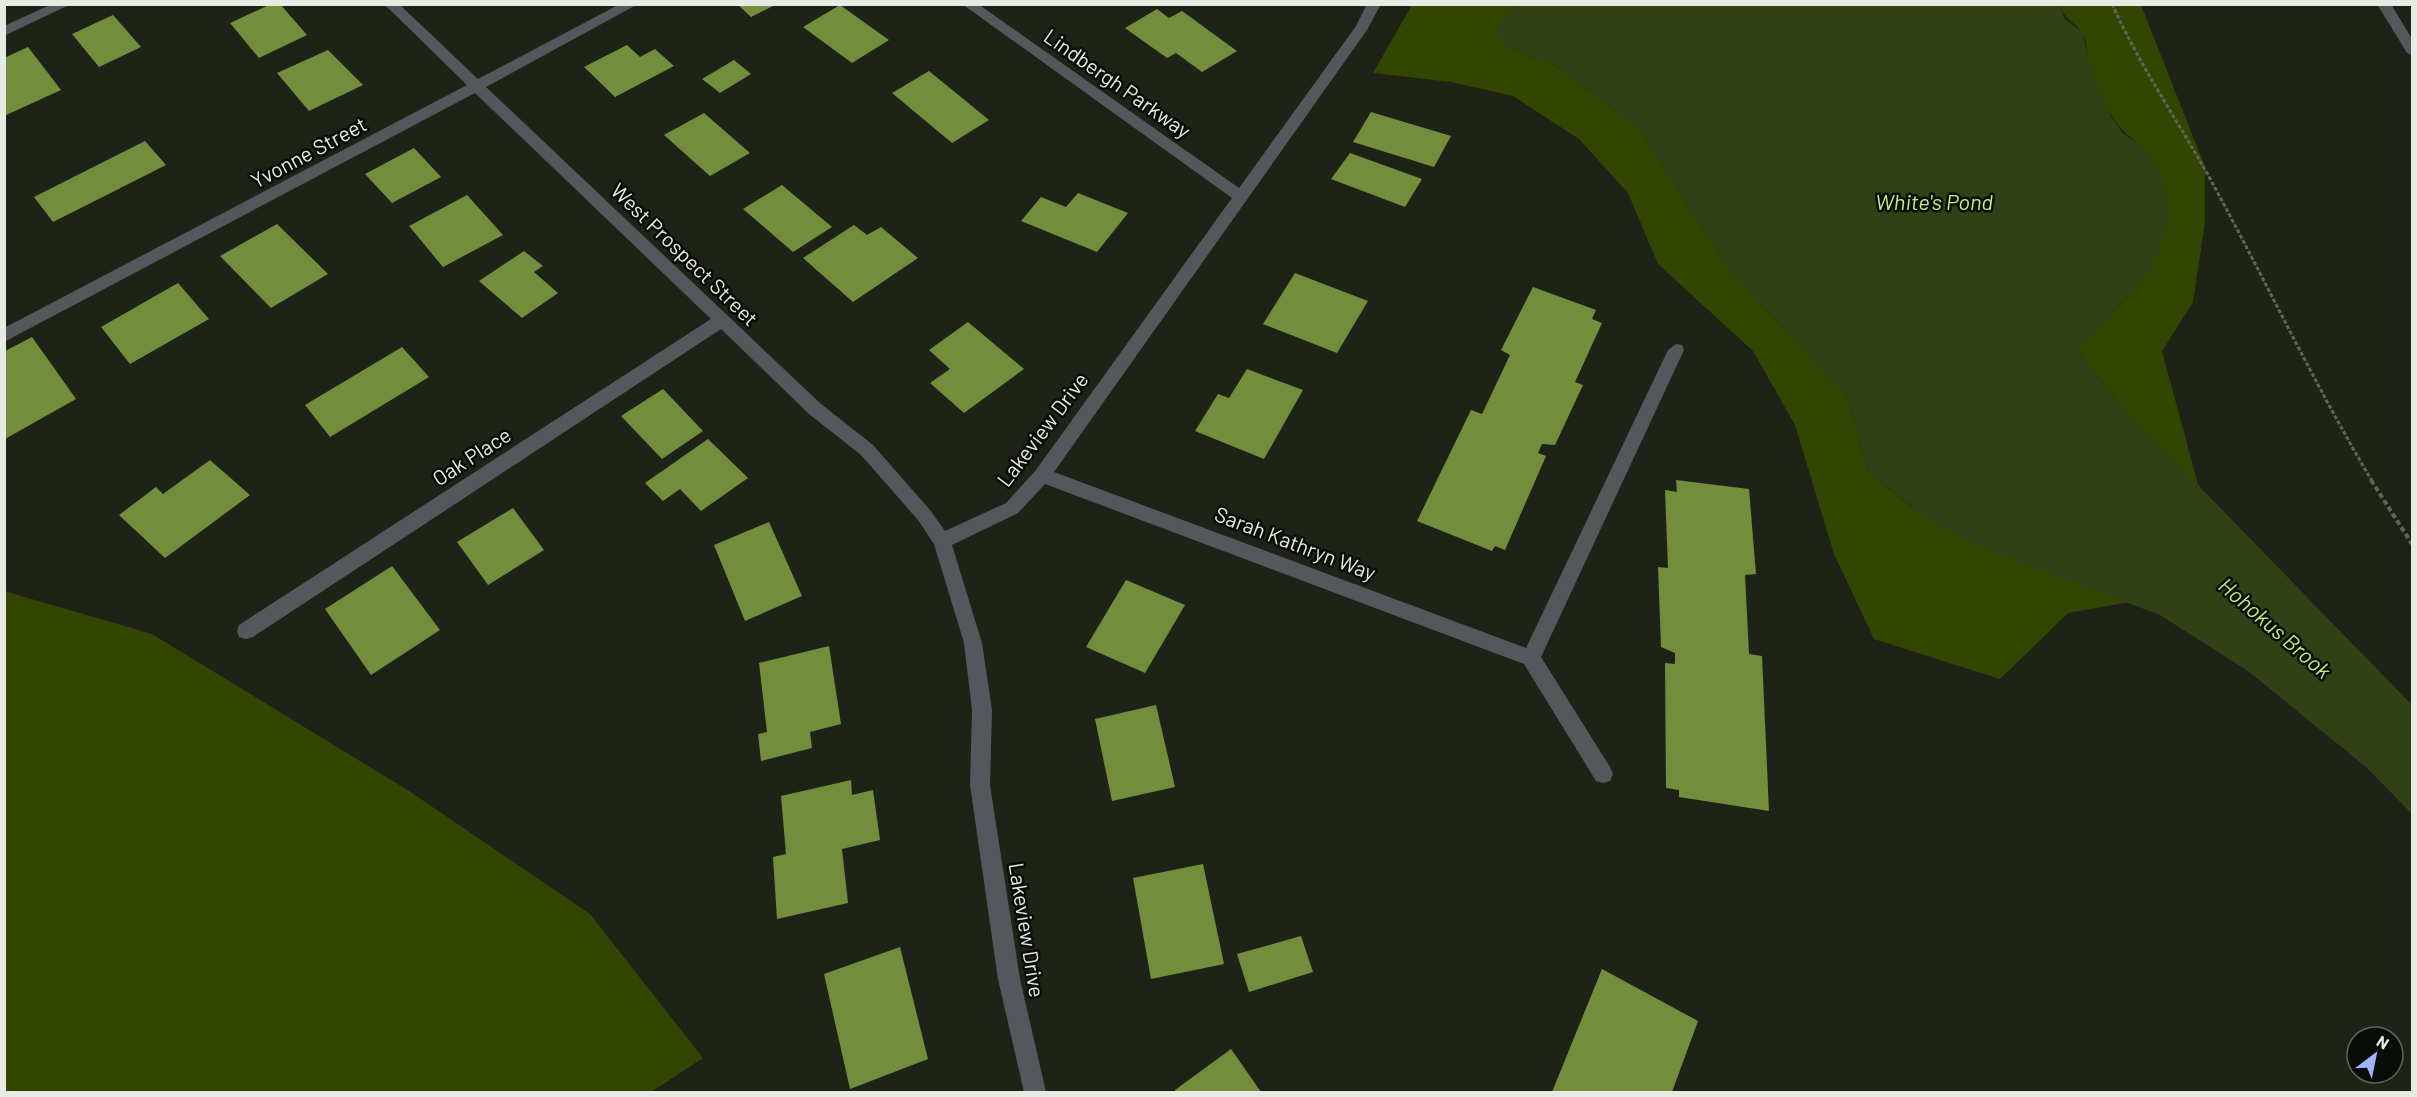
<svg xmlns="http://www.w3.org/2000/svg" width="2417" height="1097" font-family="Barlow,sans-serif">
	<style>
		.green { fill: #334601 }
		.water { fill: #324115 }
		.building { fill: #728e3c }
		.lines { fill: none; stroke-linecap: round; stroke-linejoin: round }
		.path-far1 { stroke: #5f6358; stroke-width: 3; stroke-dasharray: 4 2; stroke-linecap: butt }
		.path { stroke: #5f6358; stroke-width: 4; stroke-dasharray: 5 3; stroke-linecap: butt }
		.street { fill: #55575d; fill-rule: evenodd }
		.labels { text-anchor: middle; stroke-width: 5; stroke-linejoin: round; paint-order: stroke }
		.street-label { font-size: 21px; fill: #e7ebe3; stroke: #0a0c07 }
		.water-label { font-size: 22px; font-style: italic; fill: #c6ec7e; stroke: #0a0c07 }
	</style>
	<rect width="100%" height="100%" fill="#1f2317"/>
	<!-- green -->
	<g class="green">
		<path d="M1412 5H1518L1498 24 1508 48 1555 65 1639 129 1732 273 1847 397 1868 472 1913 508 2125 410 2077 351 2152 269 2142 147C2112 125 2100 100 2089 65 2086 56 2088 41 2082 33 2075 22 2067 22 2059 5H2141L2205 167V222L2193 302 2162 351 2200 492 2129 602 2068 613 2000 679 1874 639 1834 554 1795 425 1753 351 1658 264 1628 193 1579 139 1513 96 1451 82 1373 73Z"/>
		<path d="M4 591 152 634 409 791 590 914 703 1058 651 1092H5Z"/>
	</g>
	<!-- water -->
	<path class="water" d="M1518 5H2059L2065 19 2083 33 2089 65 2110 115 2123 133 2142 147 2156 163 2169 200V218L2152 269 2077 351 2125 410 2412 705V814L2366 767 2248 671 2160 615 1987 550 1934 524 1868 472 1847 397 1732 273 1639 129 1555 65 1508 48 1498 32V24Z"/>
	<!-- building -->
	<g class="building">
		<path d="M271 4H280L307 35 259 58 230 23Z"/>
		<path d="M737 4H777L751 17Z"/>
		<path d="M840 5 889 40 852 63 803 27Z"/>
		<path d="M1157 9 1169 18 1182 11 1237 51 1202 72 1176 53 1167 58 1125 28Z"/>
		<path d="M113 15 141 47 99 67 72 34Z"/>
		<path d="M627 45 640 57 655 49 674 66 615 97 584 67Z"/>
		<path d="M28 47 61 90 4 116V58Z"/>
		<path d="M328 50 363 85 309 111 277 73Z"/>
		<path d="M734 60 751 74 720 93 702 79Z"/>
		<path d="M929 71 989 120 952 143 892 93Z"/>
		<path d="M1371 112 1451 136 1434 167 1353 142Z"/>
		<path d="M704 113 750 153 710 176 664 135Z"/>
		<path d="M145 141 166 165 53 222 34 197Z"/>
		<path d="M414 148 441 177 392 203 365 174Z"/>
		<path d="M1350 153 1422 179 1405 207 1331 179Z"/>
		<path d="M782 185 832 227 793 252 743 209Z"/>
		<path d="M1078 193 1128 213 1097 252 1021 221 1041 197 1066 207Z"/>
		<path d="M467 195 503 235 443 267 409 226Z"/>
		<path d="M277 224 328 274 271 308 220 256Z"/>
		<path d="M854 225 867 235 881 227 918 258 853 302 803 258Z"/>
		<path d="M524 251 543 266 534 272 558 293 522 318 479 281Z"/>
		<path d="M1295 273 1368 301 1337 353 1263 324Z"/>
		<path d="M178 283 209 319 130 364 101 327Z"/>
		<path d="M1533 287 1596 310 1592 319 1602 323 1575 382 1583 385 1555 445 1542 444 1538 453 1546 456 1505 550 1495 546 1492 551 1417 521 1471 410 1482 414 1510 355 1501 350Z"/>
		<path d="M968 322 1024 369 964 413 930 383 950 369 929 350Z"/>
		<path d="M32 337 76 399 5 439V351Z"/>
		<path d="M402 347 429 377 330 437 305 405Z"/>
		<path d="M1247 369 1303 390 1264 459 1195 431 1218 394 1229 398Z"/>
		<path d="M663 389 703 431 662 459 621 416Z"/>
		<path d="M708 439 748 478 701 511 680 489 663 501 645 483Z"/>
		<path d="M210 460 250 495 165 558 119 515 156 487 163 494Z"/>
		<path d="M1676 480 1749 489 1756 574 1745 575 1749 654 1762 656 1769 811 1679 797V790L1666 788 1665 663 1675 664V653L1661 647 1658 567 1668 568 1665 490 1677 492Z"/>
		<path d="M513 508 544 550 488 585 457 542Z"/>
		<path d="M769 522 802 596 745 621 714 545Z"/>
		<path d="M392 566 440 630 371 675 325 609Z"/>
		<path d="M1126 580 1185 605 1145 673 1086 647Z"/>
		<path d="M829 646 841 724 810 732 812 748 761 761 758 734 767 732 759 663Z"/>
		<path d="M1156 705 1175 787 1112 801 1095 719Z"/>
		<path d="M851 780 852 795 873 790 880 840 842 849 848 903 777 919 773 857 786 854 781 796Z"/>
		<path d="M1203 864 1224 964 1151 979 1133 878Z"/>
		<path d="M1301 936 1313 972 1249 992 1237 954Z"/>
		<path d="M900 947 928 1059 850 1089 824 974Z"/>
		<path d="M1602 969 1698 1021 1672 1092H1552Z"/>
		<path d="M1231 1049 1261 1092H1176L1175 1090Z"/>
	</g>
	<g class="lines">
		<!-- path-far1 -->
		<path class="path-far1" d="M2112 4C2139 64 2176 118 2208 175 2264 277 2313 382 2372 481"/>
		<!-- path -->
		<path class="path" d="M2371 480 2412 544"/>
		<!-- street -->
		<g class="street">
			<path d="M52 4H71L4 36V26Z"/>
			<path d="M384 4H399L478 79 620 4H638L486 87 821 404 873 445 930 510 945 531 1006 503 1036 470 1232 198 962 4H978L1239 188 1356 26 1367 4H1381L1367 30 1054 472 1526 648 1668 350 1676 344 1682 345 1684 350 1541 657 1610 767 1613 774 1610 781 1603 783 1596 781 1524 664 1045 484 1018 513 952 545 982 643 992 710 990 785 1020 979 1046 1092H1024L998 979 970 785 972 710 964 643 934 544 918 520 861 455 809 414 721 329 253 637 246 639 239 637 237 631 239 625 711 319 475 93 4 342V328L467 85Z"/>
			<path d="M2377 4H2391L2412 39V55L2407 53Z"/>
		</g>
	</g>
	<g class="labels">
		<!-- street labels -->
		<g class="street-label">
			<text transform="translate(1117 84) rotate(35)" y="7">Lindbergh Parkway</text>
			<text transform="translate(309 153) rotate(-28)" y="7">Yvonne Street</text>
			<text transform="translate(684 255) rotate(44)" y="7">West Prospect Street</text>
			<text transform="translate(1043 430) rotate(-53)" y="7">Lakeview Drive</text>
			<text transform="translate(472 457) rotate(-33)" y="7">Oak Place</text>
			<text transform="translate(1295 544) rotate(21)" y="7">Sarah Kathryn Way</text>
			<text transform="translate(1026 930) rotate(81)" y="7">Lakeview Drive</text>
		</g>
		<!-- water labels -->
		<g class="water-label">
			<text x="1934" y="210">White's Pond</text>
			<text transform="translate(2275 628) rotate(41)" y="8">Hohokus Brook</text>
		</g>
	</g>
	<!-- border -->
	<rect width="2417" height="1097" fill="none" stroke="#e7ebe3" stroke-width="12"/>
	<!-- north arrow -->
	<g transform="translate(2375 1055) rotate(32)"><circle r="28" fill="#0a0c07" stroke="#62655f" stroke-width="1.5"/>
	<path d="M0-4.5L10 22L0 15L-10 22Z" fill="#9db4fd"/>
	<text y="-9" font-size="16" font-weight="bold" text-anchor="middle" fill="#e7ebe3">N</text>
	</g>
</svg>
